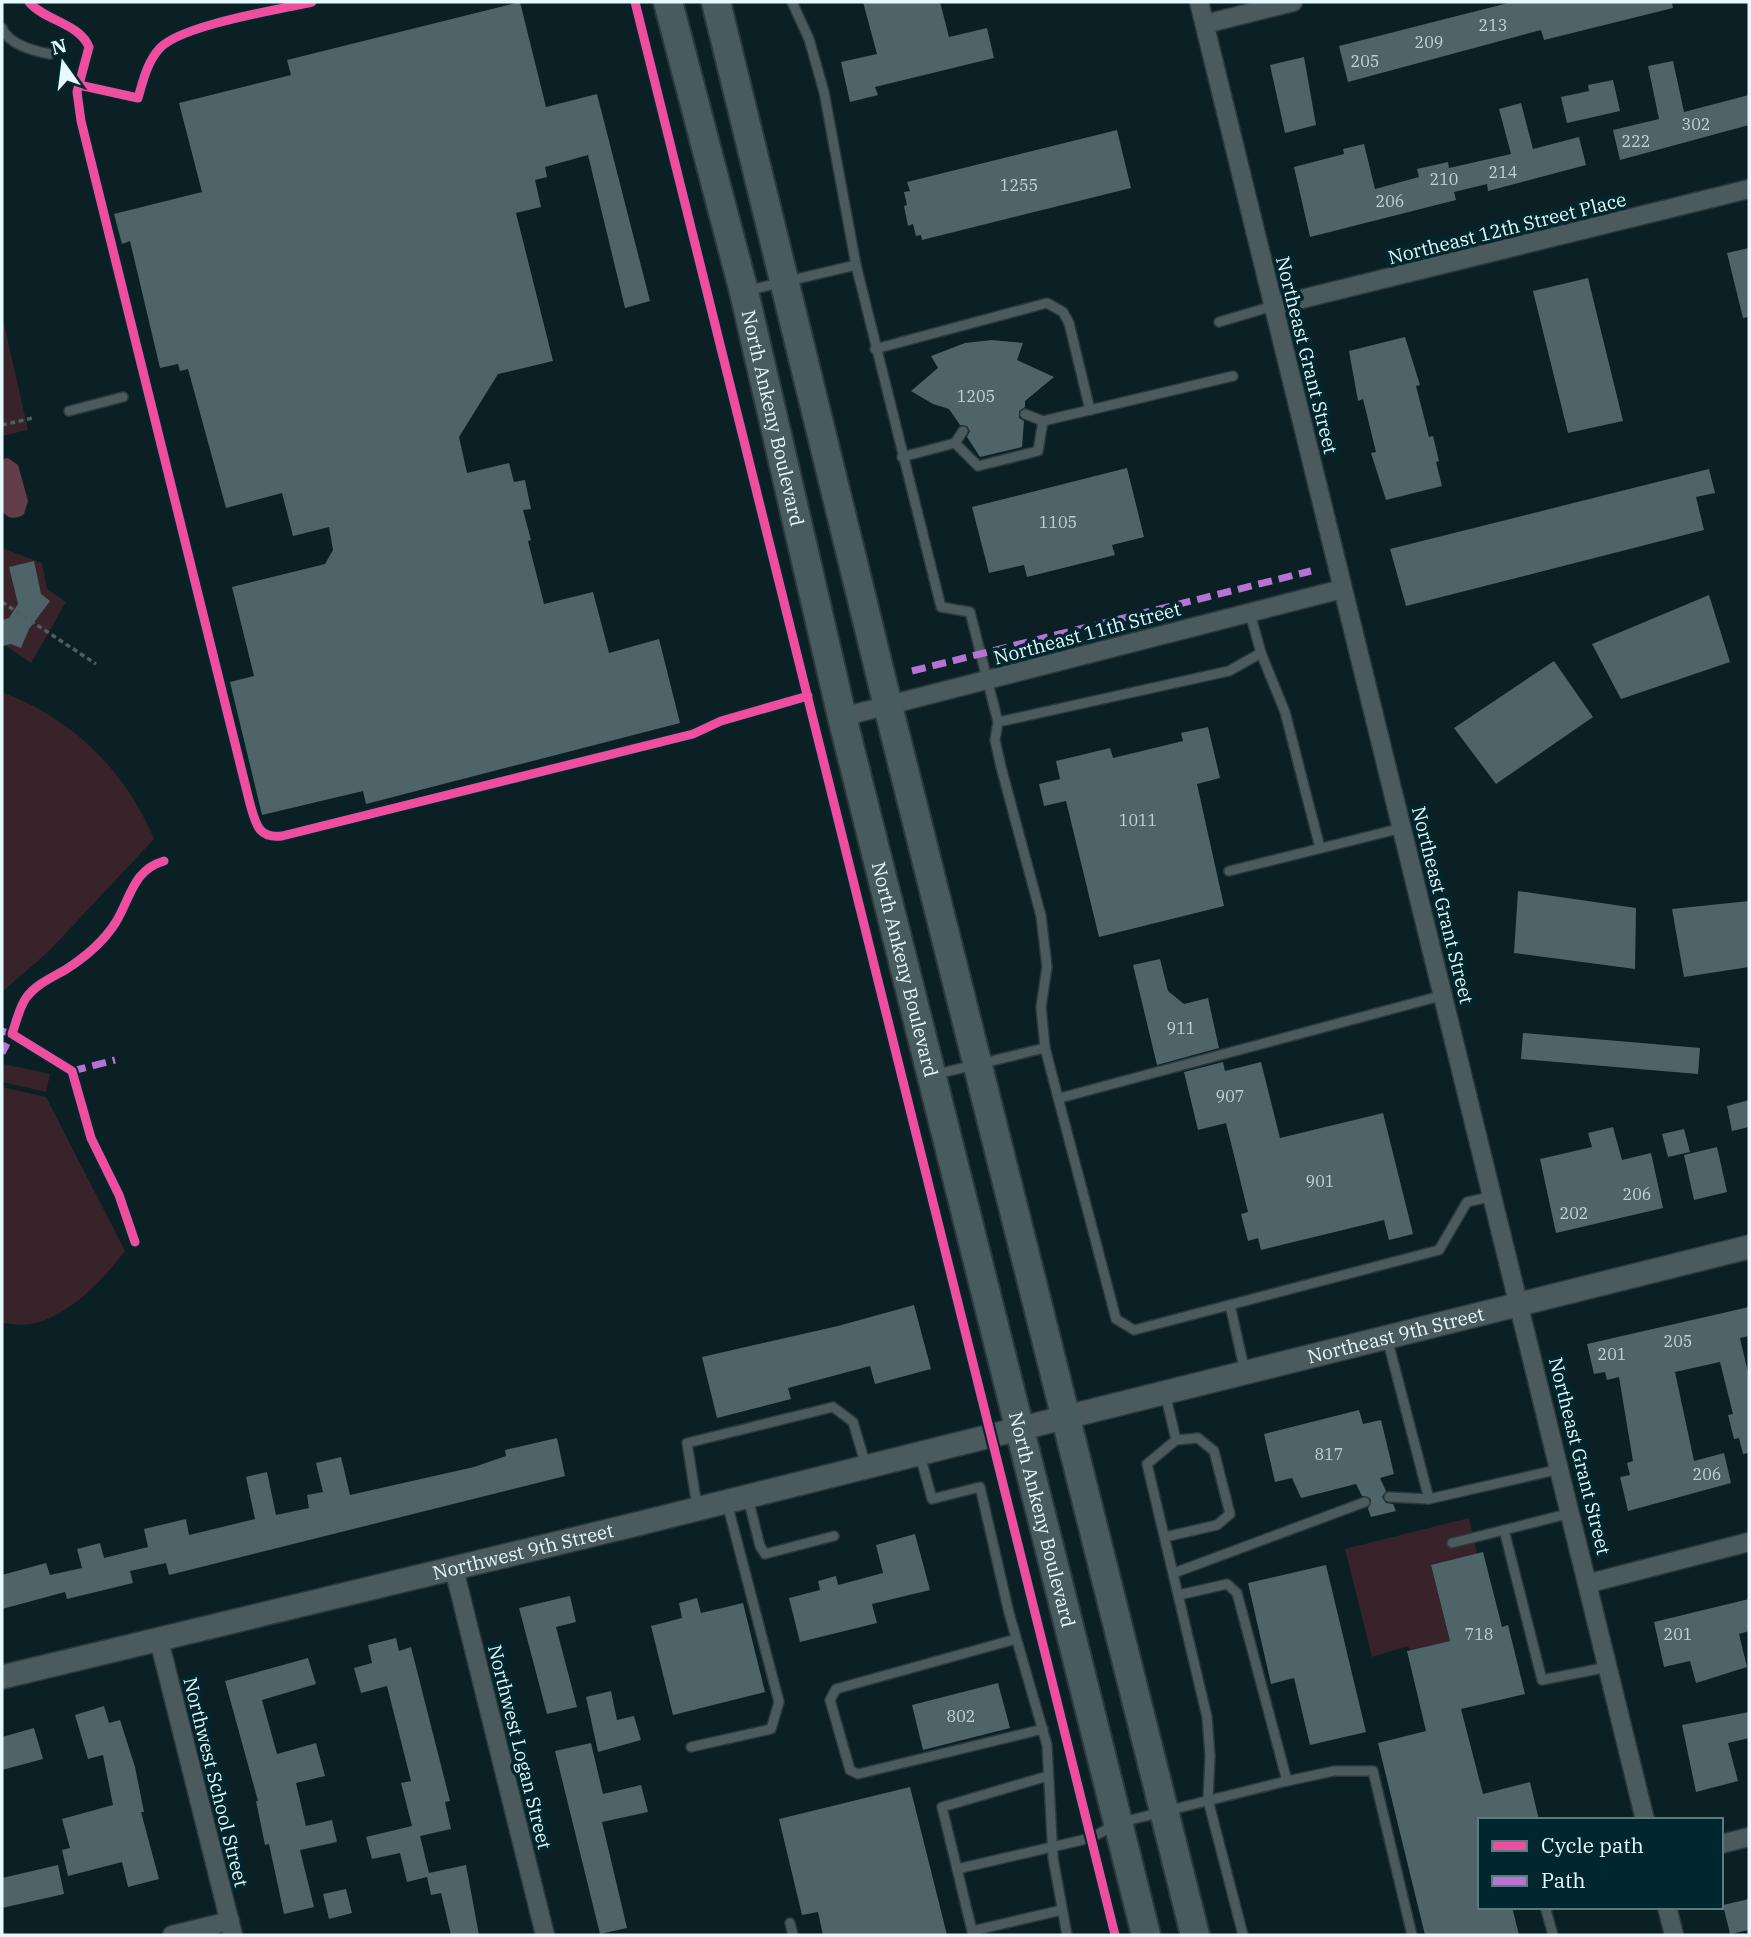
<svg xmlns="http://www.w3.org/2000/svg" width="1751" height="1937" font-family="'IBM Plex Serif',serif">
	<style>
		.green { fill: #38232b }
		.water { fill: #633c4a }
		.building { fill: #4e6468 }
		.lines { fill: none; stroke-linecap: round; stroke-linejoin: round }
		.service-casing { stroke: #2b393c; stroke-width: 12 }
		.minor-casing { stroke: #2b393c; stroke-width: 21 }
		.tertiary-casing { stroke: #2b393c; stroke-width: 26 }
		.primary-casing { stroke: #2b393c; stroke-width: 32 }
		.path { stroke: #505e61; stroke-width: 3.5; stroke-dasharray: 5 3.5; stroke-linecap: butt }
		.service { stroke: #4b5a5c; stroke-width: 9 }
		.minor { stroke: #4b5a5c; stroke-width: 18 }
		.tertiary { stroke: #4b5a5c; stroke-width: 23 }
		.primary { stroke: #485c60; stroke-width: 28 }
		.quiet { stroke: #b673d3; stroke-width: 7; stroke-dasharray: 14 7; stroke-linecap: butt }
		.cycleway-casing { stroke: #00272e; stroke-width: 13 }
		.cycleway { stroke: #ef4d9e; stroke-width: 9 }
		.labels { text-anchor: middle; stroke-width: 7; stroke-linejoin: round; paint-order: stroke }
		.number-label { font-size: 16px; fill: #bfd4d8 }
		.street-label { font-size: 19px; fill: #e5f9fe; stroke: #00272e }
	</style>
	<rect width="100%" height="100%" fill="#0a2024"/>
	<!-- green -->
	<g class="green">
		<path d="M2 315 28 430 2 436Z"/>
		<path d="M2 548 42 563 47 589 66 602 31 663 5 645 2 646Z"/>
		<path d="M2 692C73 719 124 769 154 839L49 951 2 992Z"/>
		<path d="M4 1064 50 1074 46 1092 2 1082Z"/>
		<path d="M2 1087 46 1097 125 1251C104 1279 70 1315 35 1323 25 1326 12 1324 2 1323Z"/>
		<path d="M1469 1518 1477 1554 1431 1565 1450 1641 1410 1650 1408 1646 1372 1657 1345 1549Z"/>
	</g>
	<!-- water -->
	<path class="water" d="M8 458 18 465 28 501 24 514C16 520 8 519 2 511V459Z"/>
	<!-- building -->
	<g class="building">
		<path d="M520 2 546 107 597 94 650 301 625 308 588 155 545 167 547 177 535 180 541 207 516 213 553 361 498 374 459 437 467 473 509 463 514 482 525 480 531 509 523 510 531 540 528 541 544 604 593 592 609 653 659 639 680 723 366 804 363 791 262 815 230 682 254 676 232 587 325 564 333 550 329 527 293 536 282 493 226 508 188 369 180 371 178 364 160 368 130 241 122 244 114 214 202 192 179 103 291 75 287 60Z"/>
		<path d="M863 2H940L949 37 987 28 994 58 875 87 878 95 850 102 841 62 877 54Z"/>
		<path d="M1512 2H1672L1673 8 1544 40 1541 30 1348 82 1339 46Z"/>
		<path d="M1304 57 1316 125 1285 133 1270 65Z"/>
		<path d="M1673 61 1684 112 1749 95V125L1620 160 1613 130 1659 119 1648 66Z"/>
		<path d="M1613 80 1620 111 1567 123 1561 97 1589 91 1588 85Z"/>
		<path d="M1521 103 1533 149 1579 137 1586 165 1488 191 1487 184 1454 192 1456 200 1310 237 1294 167 1344 154 1343 149 1364 144 1375 189 1419 177 1417 169 1448 162 1449 168 1511 154 1499 109Z"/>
		<path d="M1117 130 1131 188 922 240 921 235 916 236 913 224 908 226 904 206 907 205 904 192 910 191 907 182Z"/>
		<path d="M1749 248V317L1743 318 1727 253Z"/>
		<path d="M1588 278 1623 421 1568 433 1533 291Z"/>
		<path d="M1405 337 1420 385 1416 386 1429 437 1433 436 1439 461 1436 462 1442 486 1386 500 1371 453 1376 452 1363 399 1358 401 1349 351Z"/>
		<path d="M992 340 1023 343 1017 360 1054 377 1025 401V407L1019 411V418L1024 421 1022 447 980 457 967 437 970 431 967 426 960 425 949 409 933 404 911 391 938 368 931 356 965 343Z"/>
		<path d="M1127 468 1144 537 1112 545 1115 555 1027 577 1024 565 989 573 972 507Z"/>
		<path d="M1709 469 1715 493 1696 497 1704 530 1406 606 1390 549Z"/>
		<path d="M34 561 41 594 50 601 29 629 21 648 11 644 2 646V620L9 618 18 604 9 567Z"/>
		<path d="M1709 595 1730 662 1621 699 1592 644Z"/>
		<path d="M1554 661 1593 717 1496 784 1454 728Z"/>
		<path d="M1208 727 1220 778 1197 784 1224 906 1099 937 1066 801 1044 806 1039 784 1060 779 1056 761 1110 748 1113 758 1183 741 1181 733Z"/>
		<path d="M1518 891 1636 908 1635 969 1514 953Z"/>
		<path d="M1749 901V967L1684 977 1672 909Z"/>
		<path d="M1160 959 1168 991 1184 1004 1208 998 1219 1048 1157 1065 1133 965Z"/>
		<path d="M1523 1033 1700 1048 1698 1074 1521 1059Z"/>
		<path d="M1223 1062 1225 1071 1261 1062 1280 1138 1383 1113 1413 1234 1389 1240 1384 1220 1261 1250 1258 1238 1248 1241 1241 1214 1248 1212 1226 1123 1198 1130 1184 1072Z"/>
		<path d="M1749 1100V1127L1732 1131 1727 1106Z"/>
		<path d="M1613 1127 1622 1160 1651 1153 1663 1208 1556 1233 1540 1159 1592 1147 1588 1133Z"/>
		<path d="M1684 1129 1690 1152 1668 1157 1662 1134Z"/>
		<path d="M1717 1147 1727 1192 1694 1200 1684 1155Z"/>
		<path d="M914 1305 931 1369 875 1384 870 1366 788 1388 791 1399 717 1418 702 1357 838 1326Z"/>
		<path d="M1749 1307V1336L1740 1338 1749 1377V1453L1743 1454 1739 1438 1734 1439 1728 1415 1733 1414 1720 1362 1675 1372 1694 1461 1724 1453 1731 1483 1628 1511 1620 1477 1630 1475 1627 1463 1633 1461 1619 1377 1607 1380 1605 1372 1594 1374 1587 1344Z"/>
		<path d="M1359 1410 1363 1424 1381 1420 1394 1474 1380 1478 1386 1491 1382 1497 1386 1503 1393 1504 1396 1511 1371 1517 1368 1509 1371 1499 1362 1496 1356 1484 1301 1498 1292 1478 1275 1482 1264 1434Z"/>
		<path d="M557 1438 565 1476 169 1575 166 1563 130 1571 133 1583 67 1599 65 1592 2 1609V1575L46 1563 50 1575 82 1568 77 1549 100 1543 104 1558 148 1547 144 1529 186 1519 189 1535 255 1519 246 1477 267 1472 276 1515 309 1508 307 1495 323 1492 316 1463 341 1457 350 1495 474 1467 506 1456 505 1450Z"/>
		<path d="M915 1534 930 1590 872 1604 877 1623 800 1642 789 1598 820 1590 818 1581 836 1576 838 1585 883 1573 876 1545Z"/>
		<path d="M1483 1552 1502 1627 1508 1625 1525 1694 1461 1709 1483 1794 1530 1782 1539 1820H1480V1907H1512L1519 1935H1425L1378 1743 1426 1731 1407 1651 1450 1641 1431 1565Z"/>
		<path d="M1326 1565 1366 1732 1310 1745 1294 1678 1271 1684 1248 1583Z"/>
		<path d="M570 1596 576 1622 556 1627 577 1707 547 1714 519 1608Z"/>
		<path d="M697 1598 701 1613 743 1603 765 1692 673 1715 651 1626 682 1618 679 1603Z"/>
		<path d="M1749 1599V1631L1739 1634 1747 1667 1696 1683 1690 1661 1664 1667 1654 1622Z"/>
		<path d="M396 1638 399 1651 411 1647 450 1801 445 1802 451 1829 420 1836 429 1873 466 1865 479 1935H451L441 1893 431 1895 427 1877 407 1882 400 1853 372 1859 366 1837 412 1826 401 1783 411 1781 387 1686 361 1693 354 1668 372 1663 368 1645Z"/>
		<path d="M308 1658 316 1684 262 1700 277 1754 316 1743 325 1776 296 1783 306 1826 332 1820 337 1842 300 1850 314 1907 284 1914 269 1844 265 1845 256 1801H258L225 1681Z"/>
		<path d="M998 1683 1010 1728 923 1750 912 1705Z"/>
		<path d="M611 1691 617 1720 634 1716 641 1740 598 1752 586 1697Z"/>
		<path d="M104 1706 109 1723 120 1720 135 1767 144 1812H141L159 1879 128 1887 122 1862 68 1876 62 1850 70 1848 62 1819 113 1805 103 1755 88 1759 75 1715Z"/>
		<path d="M1749 1712V1738L1728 1743 1738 1781 1696 1792 1682 1725Z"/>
		<path d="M34 1728 43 1759 2 1770V1737Z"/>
		<path d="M591 1743 603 1794 641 1785 648 1812 602 1822 627 1928 600 1934 555 1751Z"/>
		<path d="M910 1787 947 1935H823L818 1912 802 1915 779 1819Z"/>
		<path d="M58 1865 64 1894 2 1908V1878Z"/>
		<path d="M346 1889 352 1913 329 1919 323 1894Z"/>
		<path d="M1749 1899V1930L1730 1934 1723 1905Z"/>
	</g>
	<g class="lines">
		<defs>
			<g id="service">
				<path d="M792 2 809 39 824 92 856 265 941 607 970 612 998 722 995 740 1001 767 1041 916 1047 967 1041 1007 1045 1048"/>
				<path d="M2 28C9 45 34 51 50 54"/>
				<path d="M746 291 856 265"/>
				<path d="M1219 322 1273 306"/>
				<path d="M875 349 1047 303 1063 312 1069 323 1090 410 1233 376"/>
				<path d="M69 411 123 397"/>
				<path d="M1025 414 1043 421 1090 410"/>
				<path d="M955 443 978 466 1038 451 1043 421"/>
				<path d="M902 457 955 443 963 431"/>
				<path d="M1250 613 1261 653 1285 712 1320 848"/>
				<path d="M998 722 1229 671 1261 653"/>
				<path d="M1229 871 1402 828"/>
				<path d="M933 1075 1045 1048 1116 1319 1134 1330 1439 1250 1467 1202 1494 1196"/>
				<path d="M1060 1098 1444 995"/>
				<path d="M1230 1305 1245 1372"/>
				<path d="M1387 1338 1429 1499"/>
				<path d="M1165 1393 1176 1440 1147 1464 1207 1717 1210 1756 1208 1800 1243 1935"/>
				<path d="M920 1455 932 1499 980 1487 1009 1613 1047 1745 1053 1858 1067 1935"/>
				<path d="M1389 1497 1429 1499 1560 1469"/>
				<path d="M748 1498 760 1546 765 1554 834 1536"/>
				<path d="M697 1506 687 1443 833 1407 853 1422 866 1466"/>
				<path d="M1571 1513 1504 1530 1542 1680 1608 1667"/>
				<path d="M1165 1537 1217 1525 1230 1514 1214 1451 1198 1438 1176 1440"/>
				<path d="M1452 1543 1504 1530"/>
				<path d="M1174 1573 1365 1502"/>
				<path d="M1179 1595 1227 1584 1237 1593 1287 1781"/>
				<path d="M1016 1639 836 1689 830 1700 850 1770 858 1774 1043 1729"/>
				<path d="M691 1747 771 1729 779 1702 727 1503"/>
				<path d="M957 1869 1091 1838 1118 1823 1287 1781 1334 1771H1373L1412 1935"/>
				<path d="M1548 1907 1546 1910 1553 1935"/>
				<path d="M790 1923 793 1935"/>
				<path d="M972 1931 1062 1910"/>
				<path d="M973 1935 942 1807 1048 1776"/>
			</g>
			<g id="minor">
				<path d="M1199 2 1645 1820"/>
				<path d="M1205 24 1293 2"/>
				<path d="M1273 306 1749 189"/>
				<path d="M842 717 1342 589"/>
				<path d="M454 1569 545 1935"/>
				<path d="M1590 1583 1749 1542"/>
				<path d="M159 1640 233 1935"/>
				<path d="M1721 1844 1749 1837"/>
				<path d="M1667 1907 1674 1935"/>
				<path d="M172 1935 230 1921"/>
			</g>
			<g id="tertiary">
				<path id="s1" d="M2 1677 637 1524 1749 1247"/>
			</g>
			<g id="primary">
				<path id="s2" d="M668 2 744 292 842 717 1146 1935"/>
				<path d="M716 2 888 706 1195 1935"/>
			</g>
		</defs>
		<!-- service casing -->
		<use href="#service" class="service-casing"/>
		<!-- minor casing -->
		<use href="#minor" class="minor-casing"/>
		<!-- tertiary casing -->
		<use href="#tertiary" class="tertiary-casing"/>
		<!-- primary casing -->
		<use href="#primary" class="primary-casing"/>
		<!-- path -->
		<g class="path">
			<path d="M2 425 33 418"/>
			<path d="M2 602 96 664"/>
		</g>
		<!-- service -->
		<use href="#service" class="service"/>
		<!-- minor -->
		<use href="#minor" class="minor"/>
		<!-- tertiary -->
		<use href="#tertiary" class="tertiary"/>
		<!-- primary -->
		<use href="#primary" class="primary"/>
		<!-- quiet -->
		<g class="quiet">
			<path d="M912 671 1311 571"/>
			<path d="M2 1031 12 1034 2 1053"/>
			<path d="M72 1071 115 1060"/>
		</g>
		<defs>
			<g id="cycleway">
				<path d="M29 2C45 21 79 23 89 47L77 92 81 121 250 804C256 824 258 839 282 836L693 734 721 721 808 696"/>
				<path d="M635 2 1115 1935"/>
				<path d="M79 85 138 98C143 81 147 62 160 48 182 25 277 10 312 2"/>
				<path d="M135 1242 119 1195 91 1138 72 1071 12 1034C16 1023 19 1008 26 998 35 985 51 978 65 970 84 958 104 941 116 922 131 897 133 870 164 861"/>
			</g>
		</defs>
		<!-- cycleway casing -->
		<use href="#cycleway" class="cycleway-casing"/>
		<!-- cycleway -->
		<use href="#cycleway" class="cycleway"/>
	</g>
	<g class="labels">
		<!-- number labels -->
		<g class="number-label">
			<text x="1493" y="31">213</text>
			<text x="1429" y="48">209</text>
			<text x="1365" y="67">205</text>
			<text x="1696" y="130">302</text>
			<text x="1636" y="147">222</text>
			<text x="1503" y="178">214</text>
			<text x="1444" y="185">210</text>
			<text x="1019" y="191">1255</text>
			<text x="1390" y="207">206</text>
			<text x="976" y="402">1205</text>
			<text x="1058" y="528">1105</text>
			<text x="1138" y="826">1011</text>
			<text x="1181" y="1034">911</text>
			<text x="1230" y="1102">907</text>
			<text x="1320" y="1187">901</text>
			<text x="1637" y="1200">206</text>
			<text x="1574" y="1219">202</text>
			<text x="1678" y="1347">205</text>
			<text x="1612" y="1360">201</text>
			<text x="1329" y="1460">817</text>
			<text x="1707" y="1480">206</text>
			<text x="1479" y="1640">718</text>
			<text x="1678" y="1640">201</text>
			<text x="961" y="1722">802</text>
		</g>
		<!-- street labels -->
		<g class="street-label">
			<text transform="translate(1507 228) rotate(-14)" y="7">Northeast 12th Street Place</text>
			<text transform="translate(1307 355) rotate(76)" y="7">Northeast Grant Street</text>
			<text dy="7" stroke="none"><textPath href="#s2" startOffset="429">North Ankeny Boulevard</textPath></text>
			<text transform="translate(1087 633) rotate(-15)" y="7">Northeast 11th Street</text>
			<text transform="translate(1443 905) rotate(76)" y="7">Northeast Grant Street</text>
			<text dy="7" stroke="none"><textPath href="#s2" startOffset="996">North Ankeny Boulevard</textPath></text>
			<text dy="7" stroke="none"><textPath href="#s1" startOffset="1435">Northeast 9th Street</textPath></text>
			<text transform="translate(1580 1456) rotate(76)" y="7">Northeast Grant Street</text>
			<text dy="7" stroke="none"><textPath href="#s2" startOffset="1563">North Ankeny Boulevard</textPath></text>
			<text dy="7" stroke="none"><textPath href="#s1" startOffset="536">Northwest 9th Street</textPath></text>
			<text transform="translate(520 1747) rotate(76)" y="7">Northwest Logan Street</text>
			<text transform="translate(216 1782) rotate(76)" y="7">Northwest School Street</text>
		</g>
	</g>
	<!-- border -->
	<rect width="1751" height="1937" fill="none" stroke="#e5f9fe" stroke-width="7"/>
	<!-- legend -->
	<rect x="1478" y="1818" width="245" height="91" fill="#00272e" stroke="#5c7b81" stroke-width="2"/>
	<rect x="1492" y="1841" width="35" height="10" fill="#ef4d9e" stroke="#5c7b81" stroke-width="2"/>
	<text x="1541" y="1853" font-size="21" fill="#e5f9fe">Cycle path</text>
	<rect x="1492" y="1876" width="35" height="10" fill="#b673d3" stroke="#5c7b81" stroke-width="2"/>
	<text x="1541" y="1888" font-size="21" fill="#e5f9fe">Path</text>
	<!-- north arrow -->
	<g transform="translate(63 63) rotate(346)" stroke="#00272e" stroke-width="5" paint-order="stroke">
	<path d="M0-5L12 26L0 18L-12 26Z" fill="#e5f9fe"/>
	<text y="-10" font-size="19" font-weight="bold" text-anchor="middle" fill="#e5f9fe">N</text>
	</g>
</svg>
